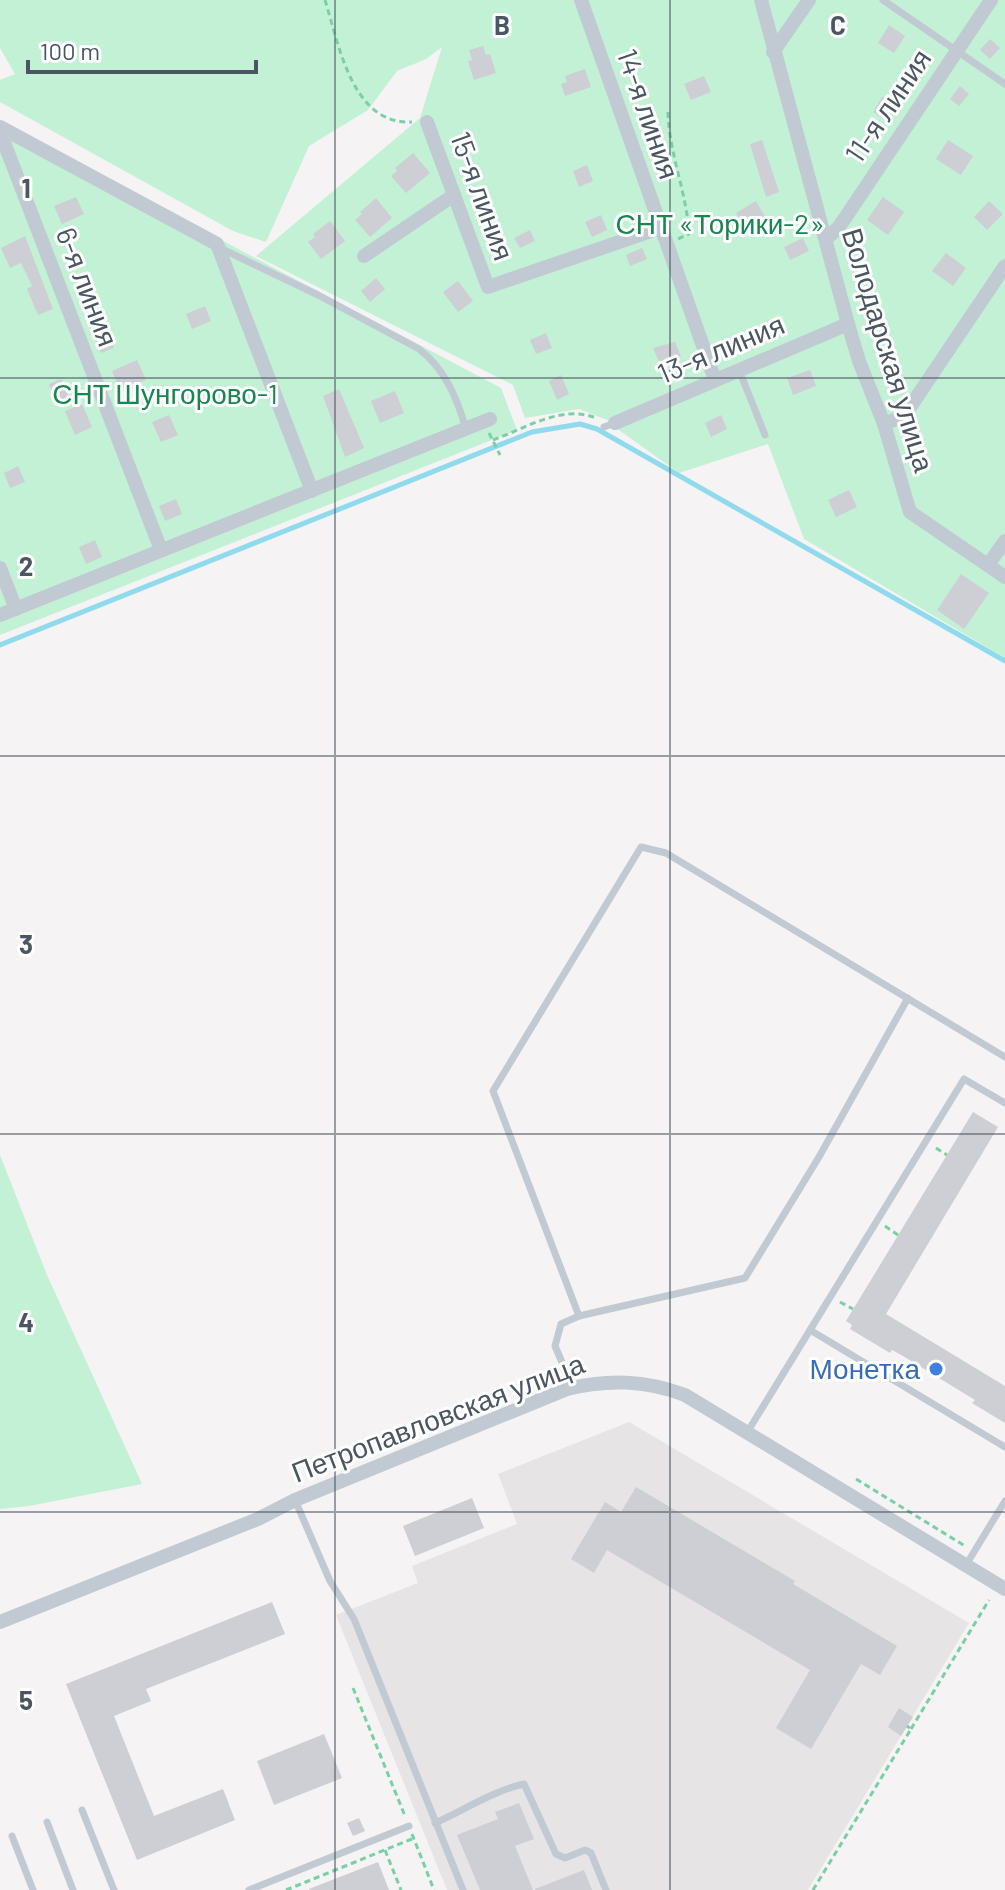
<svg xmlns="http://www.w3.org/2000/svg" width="1005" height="1890" font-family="Barlow,sans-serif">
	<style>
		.education { fill: #e6e4e5 }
		.green { fill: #c3f1d5 }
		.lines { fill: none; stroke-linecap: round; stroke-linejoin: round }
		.stream { stroke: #90daee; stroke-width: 5 }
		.building { fill: #cdcfd5 }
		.path { stroke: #7ad0a6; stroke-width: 3; stroke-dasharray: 6 4; stroke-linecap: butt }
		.service { stroke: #c1cad2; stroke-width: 7 }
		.minor { stroke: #c1cad2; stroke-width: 14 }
		.grid { fill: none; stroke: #4a5661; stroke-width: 2; stroke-opacity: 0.55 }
		.shop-dot { fill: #3f7fe0; stroke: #fff; stroke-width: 3 }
		.labels { text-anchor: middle; stroke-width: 6; stroke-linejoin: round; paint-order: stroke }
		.street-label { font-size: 28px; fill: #4a5661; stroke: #fff }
		.park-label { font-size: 28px; fill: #17864f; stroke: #fff }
		.shop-label { font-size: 28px; fill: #366cbe; stroke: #fff; text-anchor: end }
		.grid-label { font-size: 26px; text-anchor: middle; font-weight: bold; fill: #4a5661; stroke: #fff; stroke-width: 6; stroke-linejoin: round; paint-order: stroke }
	</style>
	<rect width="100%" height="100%" fill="#f5f3f3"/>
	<!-- education -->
	<path class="education" d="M629 1422 969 1623 808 1890H447L336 1615 418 1583 412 1566 517 1524 498 1474Z"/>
	<!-- green -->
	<g class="green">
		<path d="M0 0H1005V658L804 539 768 444 679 473 619 430 615 423 579 409 525 418 513 385 256 256 420 118 442 47 426 59 397 71 368 110 309 146 266 242 233 231 0 102V80L15 74 0 48Z"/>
		<path d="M0 123 501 388 517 430 0 635Z"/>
		<path d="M0 1155 47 1275 142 1484 29 1506 0 1509Z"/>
	</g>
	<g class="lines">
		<!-- stream -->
		<path class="stream" d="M0 645 532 432 580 424 597 429 1005 661"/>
	</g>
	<!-- building -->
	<g class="building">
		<path d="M889 25 905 36 894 53 878 43Z"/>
		<path d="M990 39 1000 48 990 59 980 50Z"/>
		<path d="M483 46 486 55 490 54 496 73 474 80 468 61 472 60 469 50Z"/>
		<path d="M585 69 591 87 565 96 561 84 567 82 565 76Z"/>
		<path d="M704 76 711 92 691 100 684 84Z"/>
		<path d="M960 86 969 94 959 106 950 99Z"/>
		<path d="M882 97 898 107 889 122 873 112Z"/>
		<path d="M762 140 779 192 766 197 750 144Z"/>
		<path d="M948 140 973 156 961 175 936 159Z"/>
		<path d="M413 153 430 173 406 193 391 176 397 171 395 168Z"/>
		<path d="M587 165 593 181 579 187 573 171Z"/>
		<path d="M76 197 84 214 62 224 54 206Z"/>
		<path d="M883 197 904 212 888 235 867 220Z"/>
		<path d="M376 198 392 218 370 237 355 220 362 214 360 212Z"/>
		<path d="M756 201 768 222 748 233 736 213Z"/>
		<path d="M989 201 1003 214 987 230 974 217Z"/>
		<path d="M601 215 607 230 592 237 585 222Z"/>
		<path d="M330 221 345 241 321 259 308 242 315 237 313 234Z"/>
		<path d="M530 230 535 241 520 248 514 238Z"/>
		<path d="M25 236 53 309 38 315 27 289 32 286 21 263 10 268 1 248Z"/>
		<path d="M803 238 809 251 790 260 784 247Z"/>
		<path d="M642 248 647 259 630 266 626 255Z"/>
		<path d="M946 253 966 268 953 286 932 271Z"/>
		<path d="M376 278 385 289 370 302 361 291Z"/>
		<path d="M458 281 473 301 458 312 443 292Z"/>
		<path d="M205 306 211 321 192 329 186 314Z"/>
		<path d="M546 333 552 348 536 354 530 340Z"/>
		<path d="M108 334 114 348 101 353 95 340Z"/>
		<path d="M675 342 681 356 660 364 653 348Z"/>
		<path d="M137 360 146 380 120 391 112 371Z"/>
		<path d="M810 370 816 386 793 395 787 378Z"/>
		<path d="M561 375 569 394 557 400 549 381Z"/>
		<path d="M61 379 69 397 57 402 49 384Z"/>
		<path d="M339 389 364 448 345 457 323 396Z"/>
		<path d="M395 391 404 413 380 423 371 401Z"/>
		<path d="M82 404 92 427 75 435 65 411Z"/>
		<path d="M169 415 178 435 161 442 152 422Z"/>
		<path d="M721 415 727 429 711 437 705 423Z"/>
		<path d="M18 466 25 482 10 488 4 473Z"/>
		<path d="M849 490 857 507 836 517 828 500Z"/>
		<path d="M176 499 182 514 165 521 159 506Z"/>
		<path d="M95 540 102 557 86 564 79 547Z"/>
		<path d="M961 574 989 593 964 629 937 610Z"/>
		<path d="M973 1112 998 1127 886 1314 1005 1386V1423L972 1403 975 1400 903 1356 892 1350 890 1353 850 1329 852 1325 846 1321Z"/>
		<path d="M636 1487 795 1581 793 1584 897 1646 880 1675 861 1664 811 1749 776 1728 810 1670 607 1550 594 1573 571 1559 605 1502 621 1512Z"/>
		<path d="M472 1498 484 1528 415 1556 403 1526Z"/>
		<path d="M272 1602 285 1634 146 1689 151 1701 114 1716 154 1816 223 1789 235 1820 137 1860 66 1684Z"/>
		<path d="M899 1708 913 1717 901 1736 888 1727Z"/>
		<path d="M324 1734 342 1778 274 1805 257 1761Z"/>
		<path d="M519 1803 534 1839 515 1846 533 1890H480L457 1835 498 1819 495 1812Z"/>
		<path d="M359 1818 365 1831 353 1836 347 1823Z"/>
		<path d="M378 1862 389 1890H309V1889Z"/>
		<path d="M584 1870 592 1890H535V1889Z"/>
	</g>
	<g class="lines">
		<!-- path -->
		<g class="path">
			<path d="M325 0C339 45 352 125 412 122"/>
			<path d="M668 112C669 154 687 193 689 234L678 239"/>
			<path d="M489 433 500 455"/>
			<path d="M493 440C524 429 562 404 596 418"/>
			<path d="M936 1148 947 1155"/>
			<path d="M885 1226 898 1235"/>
			<path d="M840 1302 853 1309"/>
			<path d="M856 1479 965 1546"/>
			<path d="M353 1688 405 1816"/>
			<path d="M911 1729 989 1600"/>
			<path d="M412 1834 434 1890"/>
			<path d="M385 1850 401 1890"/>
			<path d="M286 1890 412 1839"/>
			<path d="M813 1890 911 1729 907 1726"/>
		</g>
		<!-- service -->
		<g class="service">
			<path d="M883 0 1005 84"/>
			<path d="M220 248 318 295 419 349C445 369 457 398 466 429"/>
			<path d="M739 370 765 435"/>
			<path d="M604 427 615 423"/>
			<path d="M908 998 819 1157 745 1278 579 1316 493 1091 641 847 666 853 1005 1057"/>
			<path d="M810 1330 1005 1447"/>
			<path d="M573 1388 555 1346 561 1324 579 1316"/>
			<path d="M748 1431 964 1079 1005 1103"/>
			<path d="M295 1500 330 1581 354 1619 463 1890"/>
			<path d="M966 1565 1005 1501"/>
			<path d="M82 1810 114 1890"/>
			<path d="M47 1822 73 1890"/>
			<path d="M435 1823C464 1810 495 1790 524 1784L556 1854 565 1858 585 1850 591 1853 606 1890"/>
			<path d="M12 1836 33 1890"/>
			<path d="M249 1890 409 1826"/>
		</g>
		<!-- minor -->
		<g class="minor">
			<path d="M581 0 715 380"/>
			<path d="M761 0 848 324 859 361 884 424 910 512 1005 577"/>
			<path d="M773 52 809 0"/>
			<path d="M427 122 488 287 660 228"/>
			<path d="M0 127 217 244 312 491"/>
			<path d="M0 132 161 550"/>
			<path d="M826 239 839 227 991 0"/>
			<path d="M364 256 454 195"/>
			<path d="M615 423 848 324"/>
			<path d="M884 424 904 416 1005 266"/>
			<path d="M988 565 1005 541"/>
			<path d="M0 568 16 609"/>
			<path d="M0 615 490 419"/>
			<path d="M0 1622 258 1519 295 1500 567 1389C608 1379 645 1380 685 1395L1005 1589"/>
		</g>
	</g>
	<!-- grid -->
	<path class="grid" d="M335 0V1890M670 0V1890M0 378H1005M0 756H1005M0 1134H1005M0 1512H1005"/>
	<!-- markers -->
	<circle class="shop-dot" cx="936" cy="1369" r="8"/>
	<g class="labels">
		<!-- street labels -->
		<g class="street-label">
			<text transform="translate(888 106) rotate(-56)" y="10">11-я линия</text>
			<text transform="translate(648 114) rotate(71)" y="10">14-я линия</text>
			<text transform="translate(482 196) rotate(70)" y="10">15-я линия</text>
			<text transform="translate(87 287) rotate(69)" y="10">6-я линия</text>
			<text transform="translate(721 349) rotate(-23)" y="10">13-я линия</text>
			<text transform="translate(888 350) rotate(73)" y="10">Володарская улица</text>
			<text transform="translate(438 1418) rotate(-21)" y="10">Петропавловская улица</text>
		</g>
		<!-- park labels -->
		<g class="park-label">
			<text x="720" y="234">СНТ «Торики-2»</text>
			<text x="165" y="404">СНТ Шунгорово-1</text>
		</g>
		<!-- shop labels -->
		<g class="shop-label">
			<text x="920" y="1379">Монетка</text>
		</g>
	</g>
	<g class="grid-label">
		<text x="502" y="35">B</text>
		<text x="838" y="35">C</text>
		<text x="26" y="198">1</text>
		<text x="26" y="576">2</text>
		<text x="26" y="954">3</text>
		<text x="26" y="1332">4</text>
		<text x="26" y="1710">5</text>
	</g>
	<!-- scale -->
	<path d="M28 60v12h228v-12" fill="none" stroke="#4a5661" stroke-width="4"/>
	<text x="40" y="60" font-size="24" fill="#4a5661" stroke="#ffffff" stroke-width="6" paint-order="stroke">100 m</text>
</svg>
